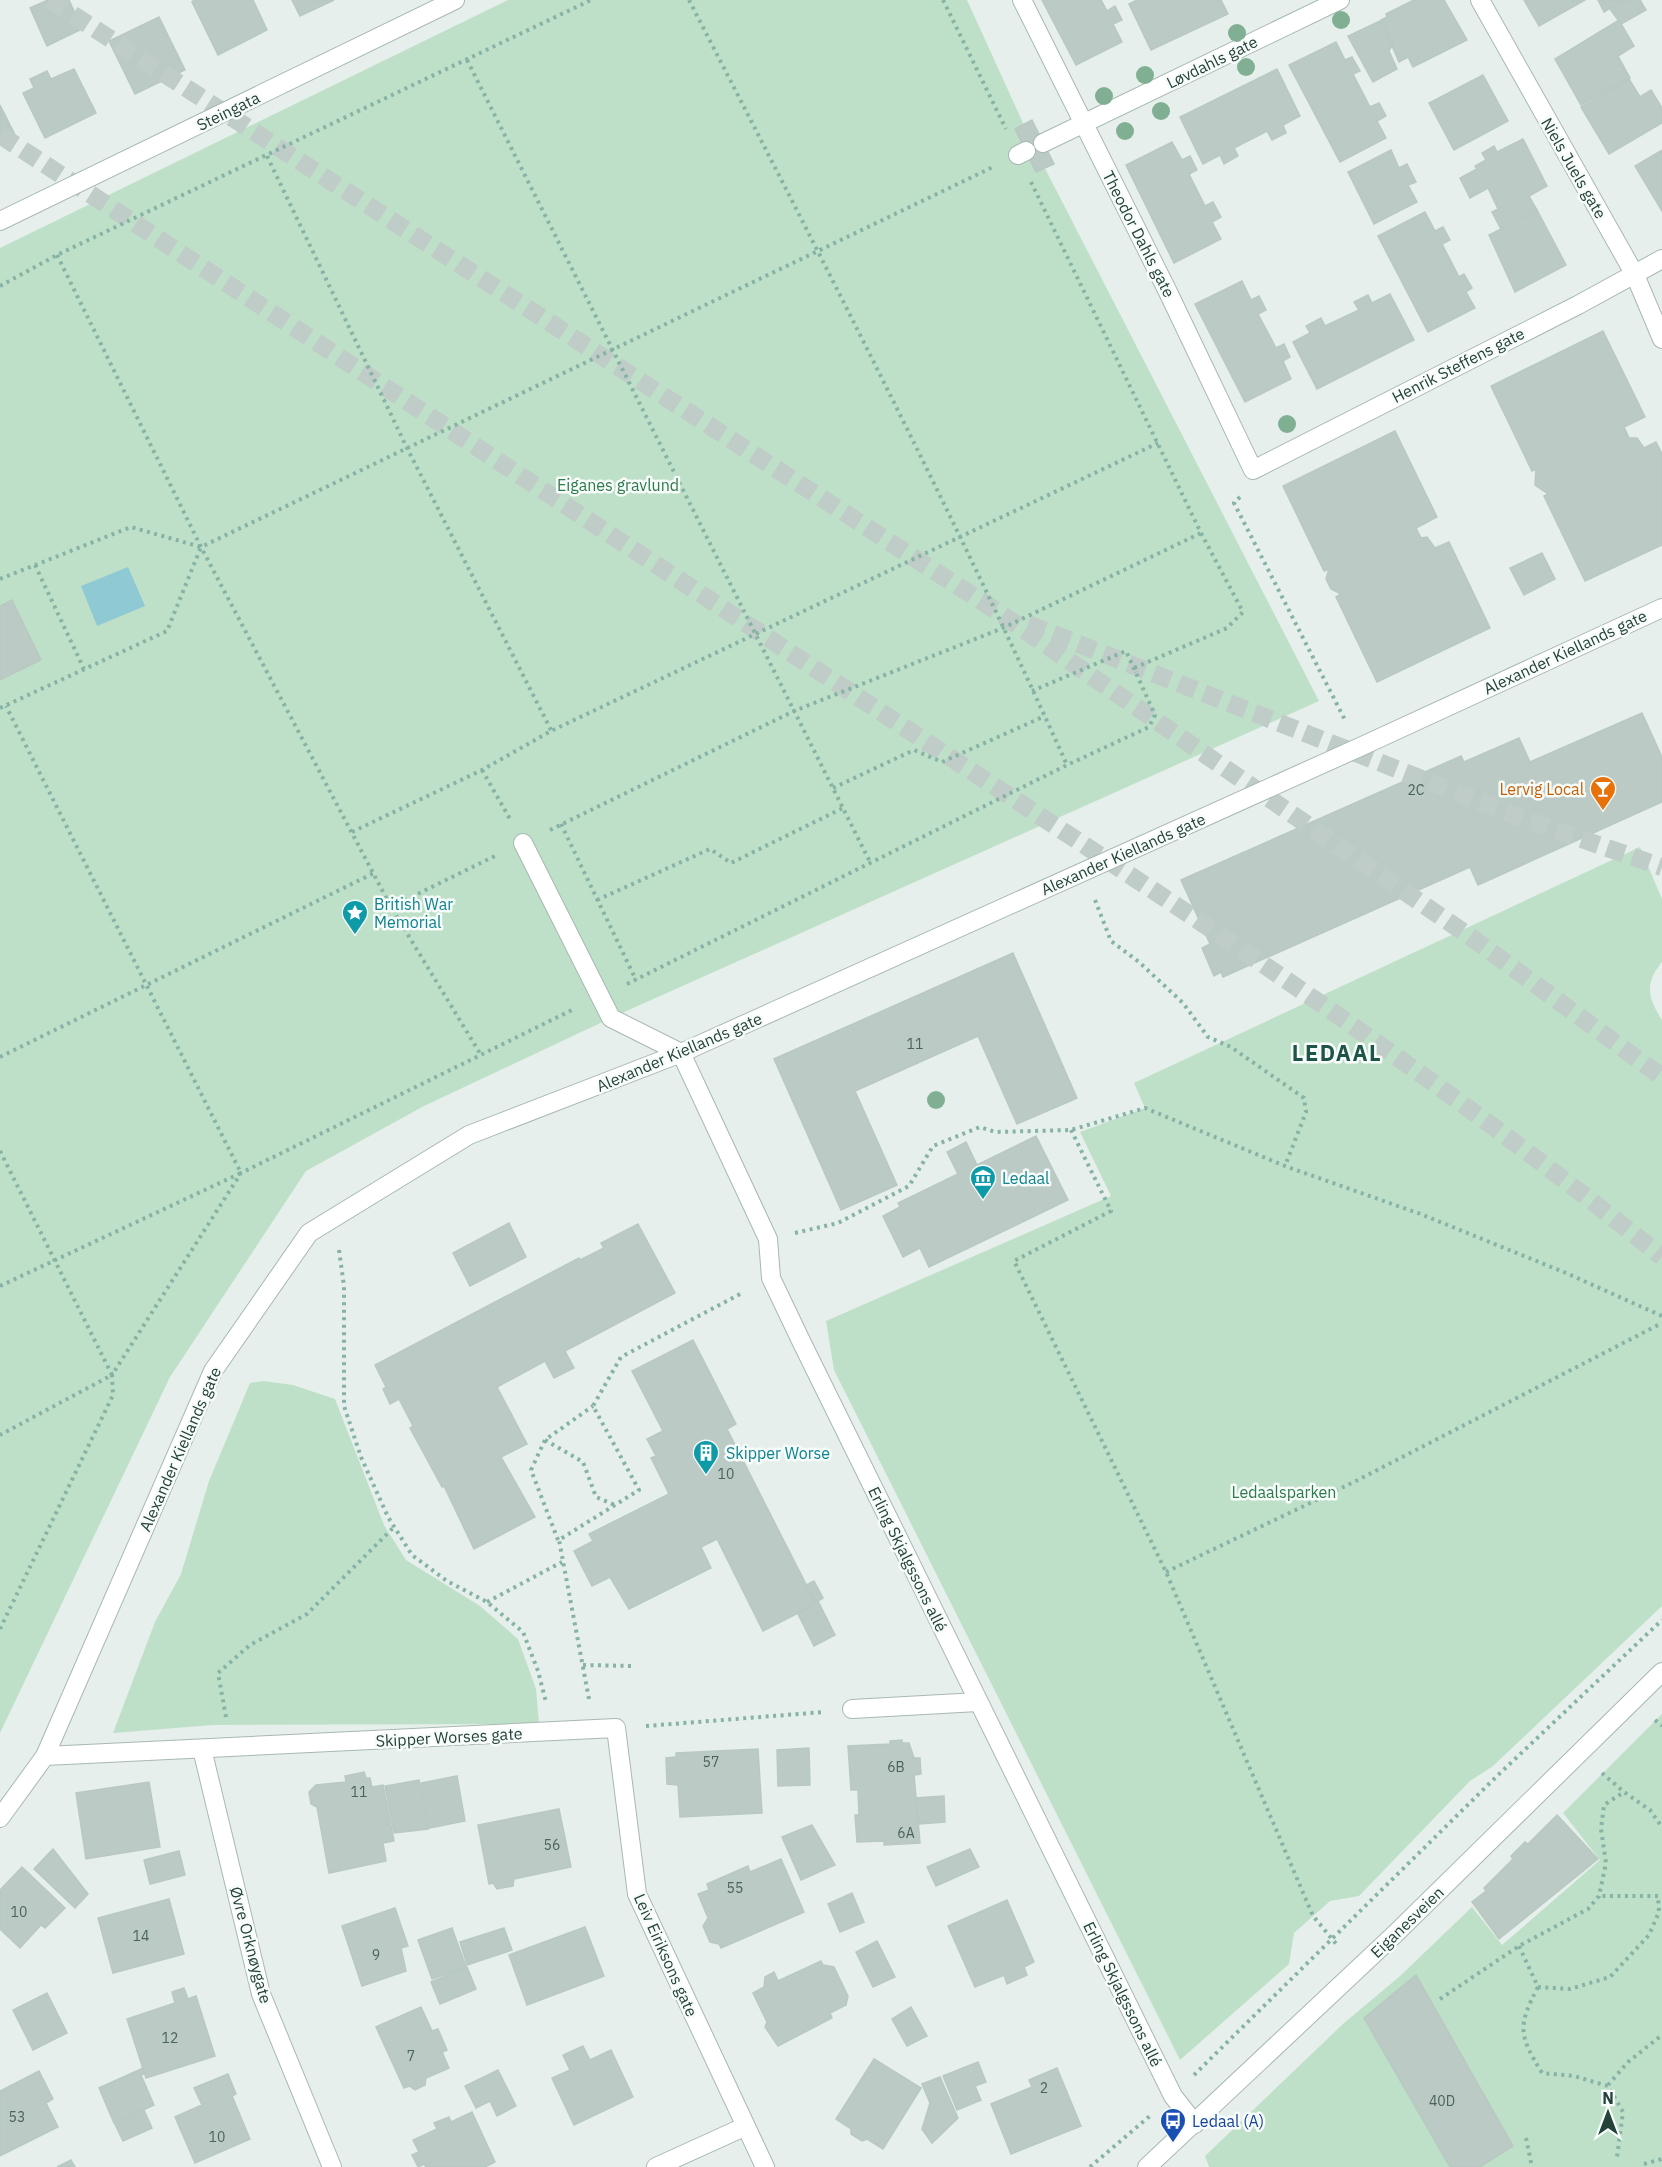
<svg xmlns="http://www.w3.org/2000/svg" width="1662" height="2167" font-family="'IBM Plex Sans',sans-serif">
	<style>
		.green { fill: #bfe0c8 }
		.water { fill: #8ec9d4 }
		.building { fill: #bbcac4; stroke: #b8c9c2; stroke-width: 1.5 }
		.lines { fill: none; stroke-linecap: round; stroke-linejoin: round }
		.highway-tunnel { stroke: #bfccc8; stroke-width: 18; stroke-dasharray: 18 9; stroke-linecap: butt }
		.minor-casing { stroke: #a8b8b2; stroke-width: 20 }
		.path { stroke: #86b3a5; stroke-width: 4; stroke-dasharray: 3 4.5; stroke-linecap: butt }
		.minor { stroke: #fff; stroke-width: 18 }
		.tree { fill: #80af93 }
		.labels { text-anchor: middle; stroke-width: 5; stroke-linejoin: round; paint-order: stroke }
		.number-label { font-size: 14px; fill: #4a645c }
		.street-label { font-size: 16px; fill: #24423a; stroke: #f7fbf9 }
		.park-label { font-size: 16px; fill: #2d7a4b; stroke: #f7fbf9 }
		.food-label { font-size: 16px; fill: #c56008; stroke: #f7fbf9; text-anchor: end }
		.culture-label { font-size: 16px; fill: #0d838f; stroke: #f7fbf9; text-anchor: start }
		.transit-label { font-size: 16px; fill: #164399; stroke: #f7fbf9; text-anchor: start }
		.district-label { font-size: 22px; font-weight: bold; letter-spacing: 1.5px; fill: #1f5548; stroke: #f7fbf9 }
	</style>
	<rect width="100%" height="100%" fill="#e6efeb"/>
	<!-- green -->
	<g class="green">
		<path d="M508 0H967L1034 147 1319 701 611 1018 424 1106 306 1171 170 1377 0 1733V248Z"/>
		<path d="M1640 847 1662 899V962C1644 984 1648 998 1662 1020V1606L1493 1766 1470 1781 1359 1896 1330 1901 1294 1933 1289 1964 1180 2060 834 1370 826 1321 1111 1196 1080 1132 1145 1108 1134 1083Z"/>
		<path d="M263 1381 293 1385 335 1399 384 1525 406 1560 480 1606 518 1639 536 1689 539 1724 213 1725 113 1733 155 1622 181 1574 209 1481 250 1383Z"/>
		<path d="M1662 1714V2167H1209L1205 2156 1344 2023 1399 1977 1472 1907 1502 1945 1600 1860 1563 1813Z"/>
	</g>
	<!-- water -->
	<path class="water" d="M128 567 145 606 97 626 81 586Z"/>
	<!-- building -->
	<g class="building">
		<path d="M48 0H69L82 29 47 46 30 8Z"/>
		<path d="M194 0H253L267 30 218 55 192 2Z"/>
		<path d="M292 0H334L300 16Z"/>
		<path d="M1042 0H1101L1107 11 1115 6 1122 20 1113 24 1122 42 1076 65Z"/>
		<path d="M1137 0H1221L1228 14 1151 50 1129 4Z"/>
		<path d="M1414 0H1444L1467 40 1413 67 1408 57 1399 62 1381 20 1387 17 1386 14Z"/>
		<path d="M1524 0H1585L1539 26Z"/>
		<path d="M1598 0H1624L1604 12Z"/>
		<path d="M1626 0H1640L1646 10 1621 24 1610 9Z"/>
		<path d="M159 17 185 70 135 94 109 41Z"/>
		<path d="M1619 20 1634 46 1618 56 1630 78 1581 105 1555 59Z"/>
		<path d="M1380 21 1393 44 1389 51 1397 69 1373 82 1348 36Z"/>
		<path d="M1336 42 1345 60 1352 57 1360 71 1353 74 1370 107 1379 103 1386 116 1377 121 1386 138 1340 162 1289 65Z"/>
		<path d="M74 69 96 113 45 138 23 93 34 88 30 79 47 71 51 79Z"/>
		<path d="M1277 69 1300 116 1283 125 1286 133 1272 140 1267 131 1234 148 1238 156 1224 164 1220 155 1203 164 1180 117Z"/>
		<path d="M1483 75 1508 121 1454 150 1429 103Z"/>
		<path d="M1629 79 1640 97 1651 90 1662 108V123L1609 154 1581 107Z"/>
		<path d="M0 105 16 137 4 143 0 135Z"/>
		<path d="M1032 120 1054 164 1036 172 1015 129Z"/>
		<path d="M1523 139 1547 186 1529 196 1537 210 1501 229 1492 212 1498 209 1488 188 1470 198 1460 178 1477 169 1475 166 1486 160 1482 153 1494 146 1497 152Z"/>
		<path d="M1172 142 1182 160 1190 156 1197 170 1189 174 1205 206 1213 202 1221 217 1212 222 1221 239 1174 263 1126 165Z"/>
		<path d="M1391 150 1399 168 1407 164 1416 182 1408 185 1417 202 1374 224 1348 172Z"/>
		<path d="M1662 150V211L1635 166Z"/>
		<path d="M1537 210 1566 265 1515 292 1489 235Z"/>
		<path d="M1425 212 1435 231 1443 227 1450 240 1442 244 1459 277 1464 274 1472 288 1466 292 1475 308 1428 332 1378 236Z"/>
		<path d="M1242 281 1251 300 1259 296 1266 310 1258 314 1276 348 1284 344 1290 357 1283 361 1291 379 1245 402 1195 304Z"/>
		<path d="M1390 294 1414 340 1317 389 1293 342 1310 333 1306 326 1321 318 1325 326 1359 310 1354 302 1368 295 1372 303Z"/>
		<path d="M1603 331 1645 417 1624 427 1629 438H1637L1644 448 1656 442 1662 454V545L1585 581 1544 496 1548 494 1535 485 1536 469 1532 471 1491 386Z"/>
		<path d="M1395 431 1437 517 1416 528 1421 538 1427 537 1435 548 1449 542 1490 628 1377 682 1336 597 1341 594 1331 589 1326 579 1329 569 1324 571 1283 486Z"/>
		<path d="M1542 553 1555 579 1524 595 1510 568Z"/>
		<path d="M12 600 41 660 0 680V606Z"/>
		<path d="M1642 713 1662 757V802L1478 885 1470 867 1223 977 1221 972 1214 976 1202 948 1210 944 1181 880 1461 756 1464 762 1519 738 1530 762Z"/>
		<path d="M1013 953 1077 1098 1017 1124 978 1036 855 1091 897 1185 841 1210 774 1059Z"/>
		<path d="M1036 1136 1068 1200 929 1267 920 1248 903 1257 883 1216 900 1207 898 1203 958 1174 947 1152 966 1142 977 1165Z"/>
		<path d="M509 1223 526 1257 470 1286 453 1253Z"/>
		<path d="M638 1224 675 1293 565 1351 574 1368 554 1378 545 1361 497 1387 527 1444 501 1457 535 1517 474 1549 444 1486 442 1487 410 1428 413 1426 399 1399 390 1404 383 1389 386 1387 375 1365 579 1258 580 1260 604 1248 601 1243Z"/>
		<path d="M693 1340 736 1424 727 1429 816 1604 763 1631 717 1539 701 1547 711 1568 629 1609 610 1577 592 1586 574 1551 593 1541 589 1534 669 1494 651 1458 656 1456 647 1439 663 1431 632 1371Z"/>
		<path d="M814 1581 823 1598 818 1601 835 1635 814 1646 798 1614 816 1604 806 1585Z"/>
		<path d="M902 1740V1743H909L914 1758H920L921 1774 914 1775 920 1843 884 1845V1841L857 1842 855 1815H859L858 1790H851L848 1746 890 1744V1741Z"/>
		<path d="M809 1748 810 1785 778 1786 777 1750Z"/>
		<path d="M758 1749 762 1813 680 1817 678 1785 667 1784 666 1758 676 1757V1753Z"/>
		<path d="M364 1772 366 1778H370L372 1787 383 1785 394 1841 383 1843 386 1861 329 1873 317 1807 311 1804 309 1792 316 1785 346 1782 345 1776Z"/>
		<path d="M457 1776 465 1821 429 1828 421 1783Z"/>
		<path d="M419 1780 428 1829 394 1833 385 1786Z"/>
		<path d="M149 1782 160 1847 86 1859 76 1793Z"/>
		<path d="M944 1796 945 1822 919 1824 915 1798Z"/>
		<path d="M559 1809 571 1867 514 1879 513 1886 497 1889 493 1883 489 1884 478 1825Z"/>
		<path d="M1557 1815 1598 1859 1499 1939 1472 1902 1486 1891 1484 1888 1513 1859 1511 1856 1525 1842 1528 1844Z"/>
		<path d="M812 1825 835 1865 801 1880 782 1837Z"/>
		<path d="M53 1849 88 1894 75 1908 34 1869Z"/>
		<path d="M970 1849 979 1867 936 1886 927 1867Z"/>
		<path d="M179 1851 185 1875 150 1884 144 1860Z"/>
		<path d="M781 1859 804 1912 721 1948 719 1944 710 1942 703 1926 708 1918 698 1894 709 1890 707 1884 748 1866 750 1872Z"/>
		<path d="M22 1867 65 1908 45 1928 41 1925 20 1948 0 1929V1890Z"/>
		<path d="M852 1893 864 1922 840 1932 828 1904Z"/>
		<path d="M169 1899 184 1954 113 1973 98 1918Z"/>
		<path d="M1007 1900 1034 1962 1024 1967 1027 1975 1007 1984 1004 1975 975 1987 948 1926Z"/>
		<path d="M395 1908 408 1946 401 1948 406 1971 362 1986 342 1926Z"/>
		<path d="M585 1927 604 1976 527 2005 509 1955Z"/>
		<path d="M452 1928 466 1967 432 1979 418 1940Z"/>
		<path d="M504 1928 512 1950 467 1965 460 1942Z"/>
		<path d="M877 1941 895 1977 873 1987 856 1952Z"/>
		<path d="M821 1961 823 1965 834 1967 848 1996 846 2005 830 2013 832 2018 778 2046 765 2027 767 2022 753 1993 764 1987 765 1977 774 1972 778 1981Z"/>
		<path d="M467 1967 476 1989 440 2004 431 1982Z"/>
		<path d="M1416 1975 1513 2146 1480 2167H1450L1364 2018Z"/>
		<path d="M184 1988 188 1999 196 1996 215 2056 146 2078 127 2019 175 2003 172 1992Z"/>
		<path d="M47 1993 67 2033 33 2050 13 2010Z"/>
		<path d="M421 2007 432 2031 438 2029 447 2050 442 2052 449 2068 426 2078 425 2085 415 2090 409 2086 404 2088 376 2027Z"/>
		<path d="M911 2007 927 2036 907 2046 892 2019Z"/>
		<path d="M583 2046 590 2060 611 2050 633 2097 574 2125 552 2078 570 2070 563 2055Z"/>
		<path d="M874 2059 921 2088 883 2149 867 2139 862 2141 851 2134V2129L836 2119Z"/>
		<path d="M978 2062 986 2082 975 2086 981 2100 957 2110 943 2076Z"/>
		<path d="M143 2068 144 2074 141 2075 154 2105 114 2123 99 2088Z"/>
		<path d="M1057 2068 1081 2126 1011 2154 991 2104 1032 2087 1029 2080Z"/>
		<path d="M498 2070 516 2106 497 2116 490 2101 476 2108 465 2086Z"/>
		<path d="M39 2071 53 2099 46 2103 58 2127 0 2156V2091Z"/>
		<path d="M228 2074 236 2094 232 2096 250 2139 195 2163 175 2117 202 2105 194 2088Z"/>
		<path d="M940 2077 958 2118 932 2143 922 2129 930 2103 922 2084Z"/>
		<path d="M144 2110 152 2128 123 2141 115 2124Z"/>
		<path d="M472 2112 495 2162 485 2167H426L424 2164 418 2167 412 2155 419 2152 413 2140 437 2129 434 2123 449 2117 451 2122Z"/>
		<path d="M71 2160 75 2167H57Z"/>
	</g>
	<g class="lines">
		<!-- highway-tunnel -->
		<g class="highway-tunnel">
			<path d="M50 0 998 612 1472 938 1662 1077"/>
			<path d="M0 135C301 332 602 529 902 726 1161 895 1421 1062 1662 1257"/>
			<path d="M1028 624 1521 818 1662 867"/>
		</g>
		<defs>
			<g id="minor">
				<path d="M1022 0 1168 292 1253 470 1578 305 1662 259"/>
				<path d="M1480 0 1635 275 1662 339"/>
				<path d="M1043 143 1340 0"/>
				<path d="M1018 155 1026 151"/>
				<path d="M0 221 455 0"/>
				<path d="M523 843 611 1018 681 1053 768 1239 771 1278 802 1343 1173 2096 1195 2124"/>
				<path d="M852 1709 978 1702"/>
				<path d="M202 1749 261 1994 332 2167"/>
				<path d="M45 1756 616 1728 637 1894 765 2167"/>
				<path d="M0 1818 45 1756 213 1371 309 1233 469 1135 681 1053 1360 747 1662 608"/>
				<path d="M656 2167 744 2127"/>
				<path d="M1147 2167 1395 1934 1662 1672"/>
			</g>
		</defs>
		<!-- minor casing -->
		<use href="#minor" class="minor-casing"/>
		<!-- path -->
		<g class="path">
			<path d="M689 0C819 253 950 506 1067 765"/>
			<path d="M943 0 1006 129"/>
			<path d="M467 60 870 862"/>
			<path d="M267 156 407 448 551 730"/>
			<path d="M1031 182 1201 533 1243 612 1227 628 1134 668 1136 672"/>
			<path d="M57 255 201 547 391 907 481 1055"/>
			<path d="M0 286 57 255 591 0"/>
			<path d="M1240 497 1234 503 1345 720"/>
			<path d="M35 565 84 669"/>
			<path d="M0 579 131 527 201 547 993 167"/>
			<path d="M0 708 167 631 201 547"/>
			<path d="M482 770 510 819"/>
			<path d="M833 788 914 750 942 762 1045 716"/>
			<path d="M561 824 636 980"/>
			<path d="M550 830 794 711 1003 628 1201 533"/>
			<path d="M352 832 482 770 551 731 1158 443"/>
			<path d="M597 900 710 849 731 863 843 808"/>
			<path d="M1095 900 1111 941 1139 962 1183 1003 1208 1037 1231 1047 1304 1098 1306 1112 1285 1166"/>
			<path d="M391 907 497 855"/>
			<path d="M627 984 1067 765 1149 727 1155 715 1126 651 1032 691"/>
			<path d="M0 1057 374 873"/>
			<path d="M1071 1130 1111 1211 1014 1261 1166 1572 1313 1916 1338 1946"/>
			<path d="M0 1151 112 1375 0 1435"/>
			<path d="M795 1233 838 1223 909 1186 933 1146 980 1127 995 1132 1071 1130 1145 1108 1285 1166 1418 1213 1566 1273 1662 1316"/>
			<path d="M339 1250 344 1286V1406L361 1457 388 1517 412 1555 447 1581 487 1602 523 1632 538 1671 546 1702"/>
			<path d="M0 1286 241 1173 6 706"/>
			<path d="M545 1440 583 1462 596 1497 615 1505"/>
			<path d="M558 1540 531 1470 545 1440 593 1406"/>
			<path d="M1166 1572 1354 1482 1662 1323"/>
			<path d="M487 1602 562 1562"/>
			<path d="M0 1629 113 1395 112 1375 241 1173 574 1009"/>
			<path d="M583 1665 632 1666"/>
			<path d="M589 1699 559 1540 639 1490 593 1406 621 1357 744 1292"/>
			<path d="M226 1717 218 1673 250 1645 307 1614 394 1527"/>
			<path d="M1655 1720 1662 1726"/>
			<path d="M646 1726 824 1712"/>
			<path d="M1602 1773 1624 1792"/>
			<path d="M1519 1946 1538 1987 1570 1989 1610 1977 1649 1935 1659 1912 1658 1896H1599"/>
			<path d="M1538 1987C1517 2027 1519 2035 1542 2073L1574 2076 1608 2086 1623 2112 1617 2157"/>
			<path d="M1440 1999 1519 1946 1588 1909 1599 1896 1606 1863 1601 1829 1604 1805 1624 1792 1650 1810 1662 1827"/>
			<path d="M1194 2075 1497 1776 1662 1620"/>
			<path d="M1608 2085 1628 2062 1662 2035"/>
			<path d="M1526 2138 1532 2167"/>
			<path d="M1644 2164 1662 2159"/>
			<path d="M1090 2167 1151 2115"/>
		</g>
		<!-- minor -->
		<use href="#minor" class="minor"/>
	</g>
	<!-- trees -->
	<g class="tree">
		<circle cx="1341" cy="20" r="9"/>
		<circle cx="1237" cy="33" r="9"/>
		<circle cx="1246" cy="67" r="9"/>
		<circle cx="1145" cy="75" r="9"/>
		<circle cx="1104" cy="96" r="9"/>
		<circle cx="1161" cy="111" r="9"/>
		<circle cx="1125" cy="131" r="9"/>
		<circle cx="1287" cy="424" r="9"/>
		<circle cx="936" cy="1100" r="9"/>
	</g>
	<!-- icons -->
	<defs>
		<symbol id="bar-pin" viewBox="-11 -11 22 30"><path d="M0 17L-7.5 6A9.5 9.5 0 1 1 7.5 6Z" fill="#e8710a" stroke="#f7fbf9"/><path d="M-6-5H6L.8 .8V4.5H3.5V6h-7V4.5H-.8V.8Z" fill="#fff"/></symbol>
		<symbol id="sight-pin" viewBox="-11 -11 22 30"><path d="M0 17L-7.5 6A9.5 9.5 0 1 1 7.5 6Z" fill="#0f9aa8" stroke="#f7fbf9"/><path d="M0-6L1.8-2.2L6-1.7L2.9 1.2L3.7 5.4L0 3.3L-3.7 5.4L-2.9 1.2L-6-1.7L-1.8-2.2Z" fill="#fff"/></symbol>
		<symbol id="museum-pin" viewBox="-11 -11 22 30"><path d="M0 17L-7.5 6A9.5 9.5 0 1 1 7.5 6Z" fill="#0f9aa8" stroke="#f7fbf9"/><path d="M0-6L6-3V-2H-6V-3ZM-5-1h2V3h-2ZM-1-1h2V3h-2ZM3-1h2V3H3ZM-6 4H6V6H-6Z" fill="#fff"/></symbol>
		<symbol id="building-pin" viewBox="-11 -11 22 30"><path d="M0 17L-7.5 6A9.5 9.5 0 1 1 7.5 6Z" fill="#0f9aa8" stroke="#f7fbf9"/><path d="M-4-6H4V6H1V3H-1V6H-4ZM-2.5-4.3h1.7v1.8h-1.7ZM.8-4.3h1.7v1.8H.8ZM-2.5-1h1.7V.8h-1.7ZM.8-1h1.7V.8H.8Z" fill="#fff"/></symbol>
		<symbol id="bus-pin" viewBox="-11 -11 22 30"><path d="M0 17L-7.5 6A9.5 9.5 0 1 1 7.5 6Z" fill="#1a4fb4" stroke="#f7fbf9"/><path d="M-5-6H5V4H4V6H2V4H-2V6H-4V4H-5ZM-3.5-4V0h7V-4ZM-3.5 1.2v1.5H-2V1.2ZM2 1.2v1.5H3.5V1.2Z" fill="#fff"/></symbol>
	</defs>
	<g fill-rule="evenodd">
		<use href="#bar-pin" x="1588" y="774" width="30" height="40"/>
		<use href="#sight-pin" x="340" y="898" width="30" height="40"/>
		<use href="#museum-pin" x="968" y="1163" width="30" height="40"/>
		<use href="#building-pin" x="691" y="1438" width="30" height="40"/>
		<use href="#bus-pin" x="1158" y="2106" width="30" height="40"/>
	</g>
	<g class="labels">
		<!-- number labels -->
		<g class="number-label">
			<text x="1416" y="795">2C</text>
			<text x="915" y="1049">11</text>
			<text x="726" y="1479">10</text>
			<text x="711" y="1767">57</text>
			<text x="896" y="1772">6B</text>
			<text x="359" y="1797">11</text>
			<text x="906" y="1838">6A</text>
			<text x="552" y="1850">56</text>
			<text x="735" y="1893">55</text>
			<text x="19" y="1917">10</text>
			<text x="141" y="1941">14</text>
			<text x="376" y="1960">9</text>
			<text x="170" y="2043">12</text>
			<text x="411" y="2061">7</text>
			<text x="1044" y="2093">2</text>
			<text x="1442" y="2106">40D</text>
			<text x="17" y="2122">53</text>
			<text x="217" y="2142">10</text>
		</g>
		<!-- street labels -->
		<g class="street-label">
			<text transform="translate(1212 62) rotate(-26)" y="6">Løvdahls gate</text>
			<text transform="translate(228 111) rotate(-26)" y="6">Steingata</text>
			<text transform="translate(1574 168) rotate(60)" y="6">Niels Juels gate</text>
			<text transform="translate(1139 234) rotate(63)" y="6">Theodor Dahls gate</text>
			<text transform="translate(1458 365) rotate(-27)" y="6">Henrik Steffens gate</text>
			<text transform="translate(1565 652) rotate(-25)" y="6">Alexander Kiellands gate</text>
			<text transform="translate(1123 854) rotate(-24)" y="6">Alexander Kiellands gate</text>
			<text transform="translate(679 1052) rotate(-23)" y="6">Alexander Kiellands gate</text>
			<text transform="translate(180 1449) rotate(-66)" y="6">Alexander Kiellands gate</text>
			<text transform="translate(908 1559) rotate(64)" y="6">Erling Skjalgssons allé</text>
			<text transform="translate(449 1737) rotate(-3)" y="6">Skipper Worses gate</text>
			<text transform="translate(1407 1922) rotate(-44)" y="6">Eiganesveien</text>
			<text transform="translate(251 1945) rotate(75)" y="6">Øvre Orknøygate</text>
			<text transform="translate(666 1955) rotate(66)" y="6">Leiv Eiriksons gate</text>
			<text transform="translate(1123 1994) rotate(64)" y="6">Erling Skjalgssons allé</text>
		</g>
		<!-- park labels -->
		<g class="park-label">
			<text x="618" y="491">Eiganes gravlund</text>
			<text x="1284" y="1498">Ledaalsparken</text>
		</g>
		<!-- food labels -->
		<g class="food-label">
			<text x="1584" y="795">Lervig Local</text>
		</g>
		<!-- culture labels -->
		<g class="culture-label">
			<text x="374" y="910">British War<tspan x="374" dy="18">Memorial</tspan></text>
			<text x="1002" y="1184">Ledaal</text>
			<text x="726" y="1459">Skipper Worse</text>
		</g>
		<!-- transit labels -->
		<g class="transit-label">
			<text x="1192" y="2127">Ledaal (A)</text>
		</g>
		<!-- district labels -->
		<g class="district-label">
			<text x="1337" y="1061">LEDAAL</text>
		</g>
	</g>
	<!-- north arrow -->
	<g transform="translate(1608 2113)" stroke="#f7fbf9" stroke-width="4.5" paint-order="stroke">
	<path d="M0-4.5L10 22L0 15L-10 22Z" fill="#24423a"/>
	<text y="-9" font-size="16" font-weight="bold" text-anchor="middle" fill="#24423a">N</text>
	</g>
</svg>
